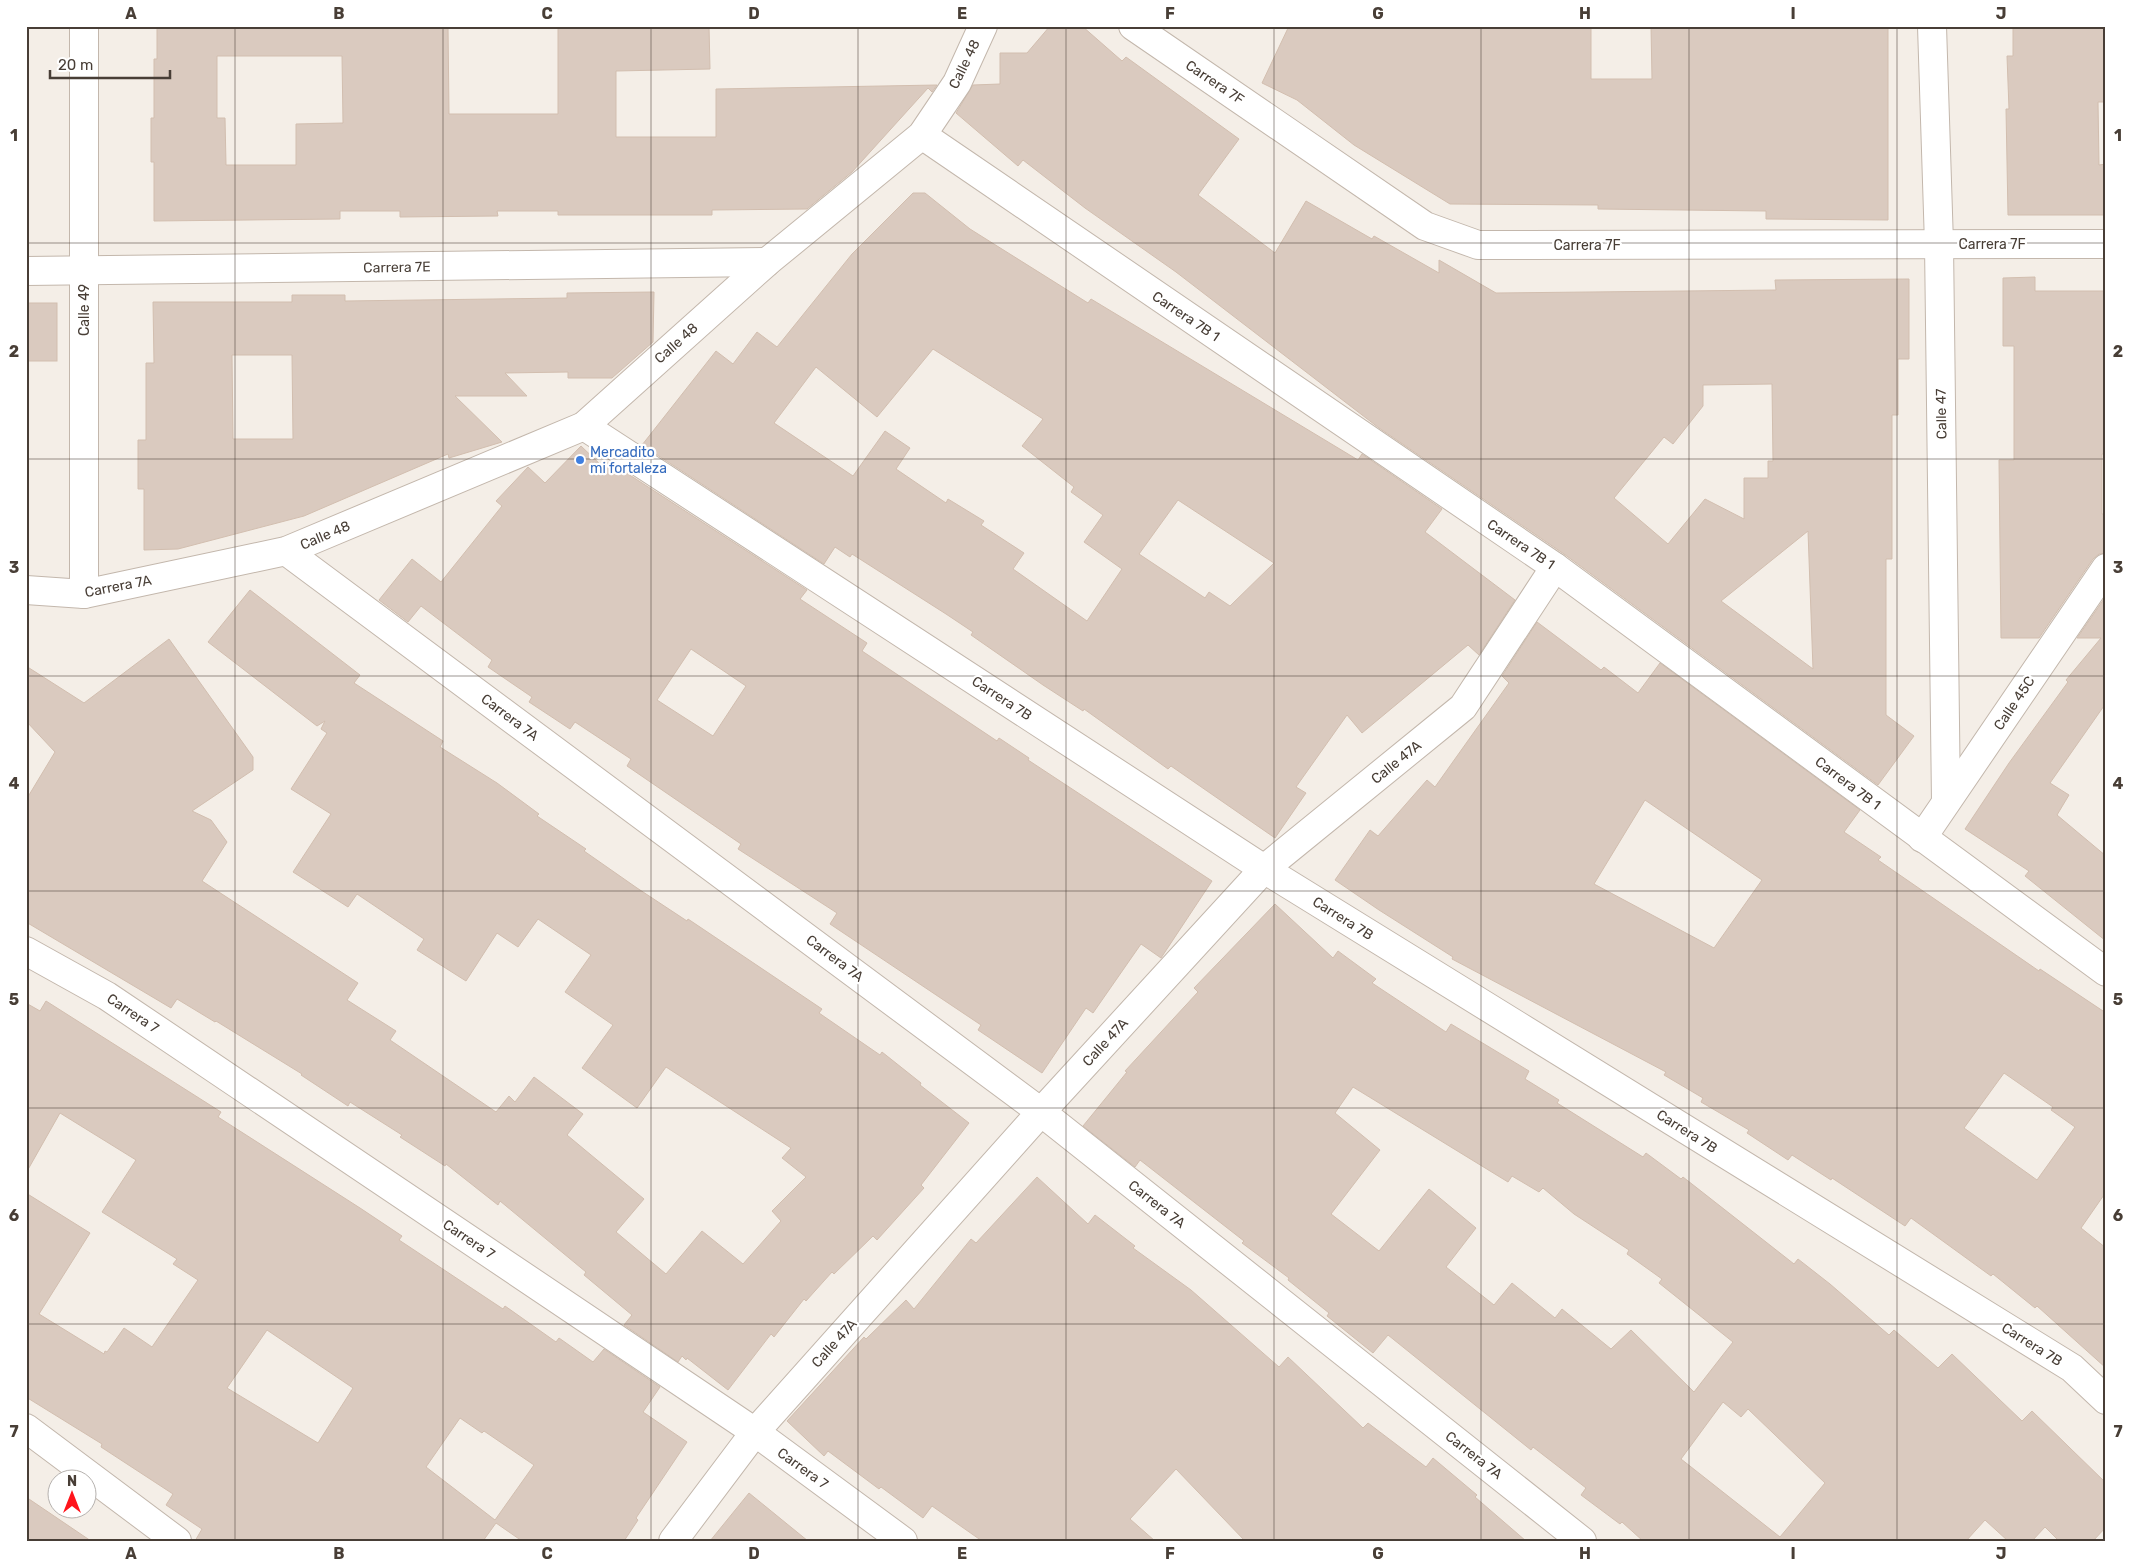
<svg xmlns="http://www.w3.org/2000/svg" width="2132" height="1567" font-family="Rubik,sans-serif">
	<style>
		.building { fill: #dacabf; stroke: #d2beaf; fill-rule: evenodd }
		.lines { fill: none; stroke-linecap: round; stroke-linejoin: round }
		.minor-casing { stroke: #c3b7ac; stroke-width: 30 }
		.minor { stroke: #fff; stroke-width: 28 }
		.grid { fill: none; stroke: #483e36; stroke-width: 1; stroke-opacity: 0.55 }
		.shop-dot { fill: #3f7fe0; stroke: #fff; stroke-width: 2 }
		.labels { text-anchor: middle; stroke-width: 4.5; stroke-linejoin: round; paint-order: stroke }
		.street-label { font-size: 14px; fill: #483e36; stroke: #fff }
		.shop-label { font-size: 14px; fill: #366cbe; stroke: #fff; text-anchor: start }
		.neatline { fill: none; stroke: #483e36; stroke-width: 2 }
		.grid-label { font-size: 16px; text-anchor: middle; font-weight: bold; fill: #483e36 }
	</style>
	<rect width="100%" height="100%" fill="#f4eee7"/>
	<!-- building -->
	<g class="building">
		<path d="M157 26H448L449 114H558V26H709L710 69 616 71V137H716V89L937 85 932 92 928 88 852 172 807 209 712 210V215H558V211H497L498 216 400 217V211H340V219L154 221V162H151V118H154V59H157ZM217 56H342L343 123 296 124V165H226L225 118H217Z"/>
		<path d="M1050 26H1082L1122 61 1126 57 1239 139 1198 195 1275 253 1306 201 1372 239 1374 236 1439 273V260L1496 293 1776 290 1775 280 1909 279V359H1898V415H1892V559H1886V715L1914 736 1878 785 1564 554 1379 428 1176 272 1085 208 1023 160 1018 166 956 113 973 85 1000 84V53H1027ZM1772 384 1773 461H1768V478H1744V519L1705 499 1668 544 1614 498 1664 437 1673 444 1703 406V385ZM1808 531 1813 669 1721 601Z"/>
		<path d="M1289 26H1591V79H1652L1651 26H1888V220L1766 219V211L1598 209V205L1450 204 1354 145 1297 100 1262 83Z"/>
		<path d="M2013 26H2106V102H2098L2099 165 2106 164V215H2008L2006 109H2009L2007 56H2013Z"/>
		<path d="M913 193H925L970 229 1088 303 1091 299 1358 460 1362 454 1442 509 1425 532 1515 600 1479 655 1468 645 1362 733 1347 715 1296 787 1306 793 1275 838 1171 766 1168 769 1084 709 1083 711 1043 685 971 635 973 632 946 614 852 554 850 557 835 547 824 564 642 445 716 351 733 364 757 332 777 347 852 254ZM933 349 1043 419 1022 446 1074 487 1071 492 1103 515 1084 542 1122 569 1087 621 1013 569 1024 553 981 525 984 521 948 499 946 503 896 469 910 448 885 431 853 476 774 423 816 367 877 417ZM1178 500 1274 563 1230 606 1209 592 1205 598 1139 554Z"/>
		<path d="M2035 277V291H2106V454H2102V514H2106V553L2099 554 2093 559 2039 638H2001L1999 460H2014V346H2003V278Z"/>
		<path d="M654 292 653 342 612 378H568V372L505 373 527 396H455L502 442 449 458 448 454 304 516 178 549 144 550V489H138V440H146V363H154L153 302H292V295H345V301L567 298V293ZM232 355H292L293 439H233Z"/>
		<rect x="26" y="303" width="31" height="58"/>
		<path d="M581 446 602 466 605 461 620 473 622 470 807 590 800 599 867 643 862 651 997 741 999 738 1029 758 1028 760 1212 881 1161 958 1141 944 1093 1013 1086 1008 1042 1073 978 1030 981 1025 830 924 837 913 738 849 741 844 627 766 631 759 575 722 570 729 529 702 532 697 488 667 492 660 421 606 408 622 379 600 412 559 441 582 502 506 496 501 528 467 545 483ZM691 649 746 686 713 736 657 700Z"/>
		<path d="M250 590 360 675 354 683 443 741 440 747 497 783 539 814 537 816 586 849 584 851 637 888 687 921 688 919 822 1009 819 1013 880 1055 882 1052 921 1083 920 1085 969 1123 921 1185 924 1188 877 1240 873 1236 834 1274 832 1272 806 1301 804 1299 774 1337 771 1334 728 1390 687 1358 686 1360 682 1356 678 1362 624 1325 632 1315 584 1275 586 1272 500 1201 498 1205 446 1164 445 1166 400 1137 402 1135 350 1102 348 1106 301 1075 302 1074 216 1021 215 1022 177 999 171 1008 26 922V800L55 752 26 721V666L84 703 169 639 253 757V770L192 811 211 820 227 842 202 881 358 983 347 1000 396 1031 390 1040 496 1112 509 1096 515 1102 534 1077 583 1114 567 1135 644 1199 616 1232 666 1274 702 1231 743 1264 781 1221 772 1211 806 1177 782 1158 791 1148 666 1067 637 1108 582 1068 613 1025 565 992 591 955 538 919 518 947 497 933 466 981 417 950 424 939 357 894 348 907 293 872 331 814 291 789 327 733 321 729 325 721 317 726 208 642Z"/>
		<path d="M2106 596V703L2050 783 2069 795 2057 815 2106 856V941L2025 876 2029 871 1965 829 2009 763 2068 682 2066 680 2101 638H2077Z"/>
		<path d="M1537 622 1601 670 1604 667 1638 693 1660 663 1860 810 1844 832 1881 857 1878 860 2039 971 2040 969 2106 1013V1192L2081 1228 2106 1248V1368L2037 1306 2035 1308 1993 1274 1991 1276 1911 1218 1905 1226 1832 1178 1831 1180 1792 1155 1788 1160 1747 1133 1749 1130 1701 1102 1703 1098 1664 1075 1666 1072 1452 959 1453 957 1379 910 1335 880 1370 830 1378 836 1427 780 1435 787 1509 683 1502 676ZM1645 800 1762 880 1714 948 1594 884ZM2004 1073 2053 1107 2051 1110 2075 1127 2037 1180 1964 1128Z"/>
		<path d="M1275 904 1333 958 1338 951 1376 979 1372 983 1446 1032 1451 1024 1529 1071 1525 1079 1559 1100 1557 1103 1643 1157 1646 1153 1681 1179 1683 1177 1794 1264 1798 1259 1830 1284 1889 1335 1894 1330 1938 1368 1952 1354 2022 1421 2032 1411 2106 1483V1527L2093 1541H2059L2045 1527 2032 1541H2008L1985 1520 1966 1541H1643L1622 1522 1620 1524 1581 1495 1586 1488 1533 1447 1531 1450 1388 1335 1373 1353 1327 1316 1329 1313 1288 1280 1289 1278 1242 1243 1244 1241 1140 1160 1135 1167 1083 1126 1127 1072 1125 1071 1198 992 1194 988ZM1353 1087 1508 1182 1512 1176 1539 1192 1543 1188 1574 1214 1629 1250 1627 1254 1662 1279 1659 1283 1733 1342 1694 1392 1631 1330 1611 1349 1562 1309 1555 1318 1512 1283 1494 1305 1446 1267 1476 1228 1429 1189 1379 1251 1331 1214 1380 1150 1335 1113ZM1723 1402 1741 1417 1748 1409 1825 1483 1780 1537 1681 1459Z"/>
		<path d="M46 1001 221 1112 218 1117 360 1208 402 1236 399 1240 503 1309 505 1306 556 1342 559 1338 593 1362 604 1349 660 1387 643 1412 687 1442 636 1518 638 1520 624 1541H522L496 1523 483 1541H195L202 1529 166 1505 173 1494 101 1447 102 1444 26 1397V1193L90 1233 39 1314 104 1354 105 1351 107 1352 124 1328 152 1347 198 1280 173 1264 177 1259 102 1212 136 1160 60 1113 26 1173V1003L40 1011ZM267 1330 353 1388 318 1443 227 1388ZM460 1418 482 1433 484 1431 534 1465 495 1520 426 1467Z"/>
		<path d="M1037 1177 1088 1224 1095 1215 1135 1246 1133 1248 1191 1290 1279 1367 1288 1357 1363 1428 1368 1423 1426 1467 1433 1458 1477 1495 1475 1497 1526 1541H1245L1176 1469 1130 1519 1155 1541H982L932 1506 923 1518 881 1487 879 1489 828 1451 824 1456 787 1421 864 1337 866 1339 906 1300 914 1309 971 1239 976 1243Z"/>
		<path d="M749 1493 808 1541H710Z"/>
		<path d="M26 1497 91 1541H26Z"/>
	</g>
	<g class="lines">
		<defs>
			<g id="minor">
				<path d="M84 26V594"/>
				<path d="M1133 26 1425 226 1478 245 2106 244"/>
				<path d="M1932 26 1939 244 1946 802"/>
				<path d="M922 135 1555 567 2106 972"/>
				<path d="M26 271 767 262"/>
				<path d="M584 426 1264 869 2072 1368 2106 1400"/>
				<path d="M286 551 1041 1112 1582 1541"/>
				<path d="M26 590 84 594 286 551 584 426 767 262 922 135 957 83 983 26"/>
				<path d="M1922 838 2106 568"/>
				<path d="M26 951 107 996 755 1432 903 1541"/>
				<path d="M26 1428 177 1541"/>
				<path d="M673 1541 755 1432 1041 1112 1264 869 1463 707 1555 567"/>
			</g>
		</defs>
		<!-- minor casing -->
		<use href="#minor" class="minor-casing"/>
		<!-- minor -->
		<use href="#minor" class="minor"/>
	</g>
	<!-- grid -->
	<path class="grid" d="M235 26V1541M443 26V1541M651 26V1541M858 26V1541M1066 26V1541M1274 26V1541M1481 26V1541M1689 26V1541M1897 26V1541M26 243H2106M26 459H2106M26 676H2106M26 891H2106M26 1108H2106M26 1324H2106"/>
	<!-- markers -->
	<circle class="shop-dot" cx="580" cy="460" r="5"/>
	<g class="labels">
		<!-- street labels -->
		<g class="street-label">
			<text transform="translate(964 64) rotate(-64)" y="5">Calle 48</text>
			<text transform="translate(1215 82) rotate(34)" y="5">Carrera 7F</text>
			<text x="1992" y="249">Carrera 7F</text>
			<text x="1587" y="250">Carrera 7F</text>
			<text transform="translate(397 267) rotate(-1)" y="5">Carrera 7E</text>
			<text transform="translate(84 310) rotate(-90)" y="5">Calle 49</text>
			<text transform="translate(1186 316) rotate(34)" y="5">Carrera 7B 1</text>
			<text transform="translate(676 343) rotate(-42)" y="5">Calle 48</text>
			<text transform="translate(1941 414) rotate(-91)" y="5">Calle 47</text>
			<text transform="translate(325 535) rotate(-23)" y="5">Calle 48</text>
			<text transform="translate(1521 544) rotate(34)" y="5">Carrera 7B 1</text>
			<text transform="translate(118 586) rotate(-11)" y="5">Carrera 7A</text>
			<text transform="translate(1002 698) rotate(33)" y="5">Carrera 7B</text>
			<text transform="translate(2014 703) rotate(-56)" y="5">Calle 45C</text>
			<text transform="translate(510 717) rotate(37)" y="5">Carrera 7A</text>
			<text transform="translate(1396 762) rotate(-39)" y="5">Calle 47A</text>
			<text transform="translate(1848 783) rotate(37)" y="5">Carrera 7B 1</text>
			<text transform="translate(1343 918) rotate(32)" y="5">Carrera 7B</text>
			<text transform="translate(835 958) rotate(37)" y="5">Carrera 7A</text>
			<text transform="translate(133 1013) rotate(34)" y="5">Carrera 7</text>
			<text transform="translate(1105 1042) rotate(-47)" y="5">Calle 47A</text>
			<text transform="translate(1687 1131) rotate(32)" y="5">Carrera 7B</text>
			<text transform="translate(1157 1204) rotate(38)" y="5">Carrera 7A</text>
			<text transform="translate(469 1239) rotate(34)" y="5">Carrera 7</text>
			<text transform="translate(834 1343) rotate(-48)" y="5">Calle 47A</text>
			<text transform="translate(2032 1344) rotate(32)" y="5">Carrera 7B</text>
			<text transform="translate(1474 1455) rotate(38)" y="5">Carrera 7A</text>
			<text transform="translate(803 1468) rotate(36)" y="5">Carrera 7</text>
		</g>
		<!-- shop labels -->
		<g class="shop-label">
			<text x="590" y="457">Mercadito<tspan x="590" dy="16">mi fortaleza</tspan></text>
		</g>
	</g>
	<!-- border -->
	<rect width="2132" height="1567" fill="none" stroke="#ffffff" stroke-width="55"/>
	<!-- north arrow -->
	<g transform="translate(72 1494)"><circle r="24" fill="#ffffff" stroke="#b6b2af"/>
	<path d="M0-4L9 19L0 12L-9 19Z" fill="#ff141b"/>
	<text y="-8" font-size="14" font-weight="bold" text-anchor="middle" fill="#483e36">N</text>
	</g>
	<!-- scale -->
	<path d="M50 70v8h120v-8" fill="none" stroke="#483e36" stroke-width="2.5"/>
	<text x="58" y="70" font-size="15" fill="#483e36" stroke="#ffffff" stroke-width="4" paint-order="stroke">20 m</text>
	<rect x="28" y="28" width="2076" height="1512" class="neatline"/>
	<g class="grid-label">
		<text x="131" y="19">A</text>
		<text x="339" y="19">B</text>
		<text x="547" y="19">C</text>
		<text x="754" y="19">D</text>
		<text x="962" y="19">E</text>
		<text x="1170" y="19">F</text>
		<text x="1378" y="19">G</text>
		<text x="1585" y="19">H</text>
		<text x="1793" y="19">I</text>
		<text x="2001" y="19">J</text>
		<text x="14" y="141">1</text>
		<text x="2118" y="141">1</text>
		<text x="14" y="357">2</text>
		<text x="2118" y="357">2</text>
		<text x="14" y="573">3</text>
		<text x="2118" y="573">3</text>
		<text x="14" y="789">4</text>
		<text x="2118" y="789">4</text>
		<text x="14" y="1005">5</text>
		<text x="2118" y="1005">5</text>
		<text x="14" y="1221">6</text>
		<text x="2118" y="1221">6</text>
		<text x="14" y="1437">7</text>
		<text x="2118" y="1437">7</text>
		<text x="131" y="1559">A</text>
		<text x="339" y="1559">B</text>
		<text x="547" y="1559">C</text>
		<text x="754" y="1559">D</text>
		<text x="962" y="1559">E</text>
		<text x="1170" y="1559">F</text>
		<text x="1378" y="1559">G</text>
		<text x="1585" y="1559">H</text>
		<text x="1793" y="1559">I</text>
		<text x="2001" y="1559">J</text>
	</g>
</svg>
